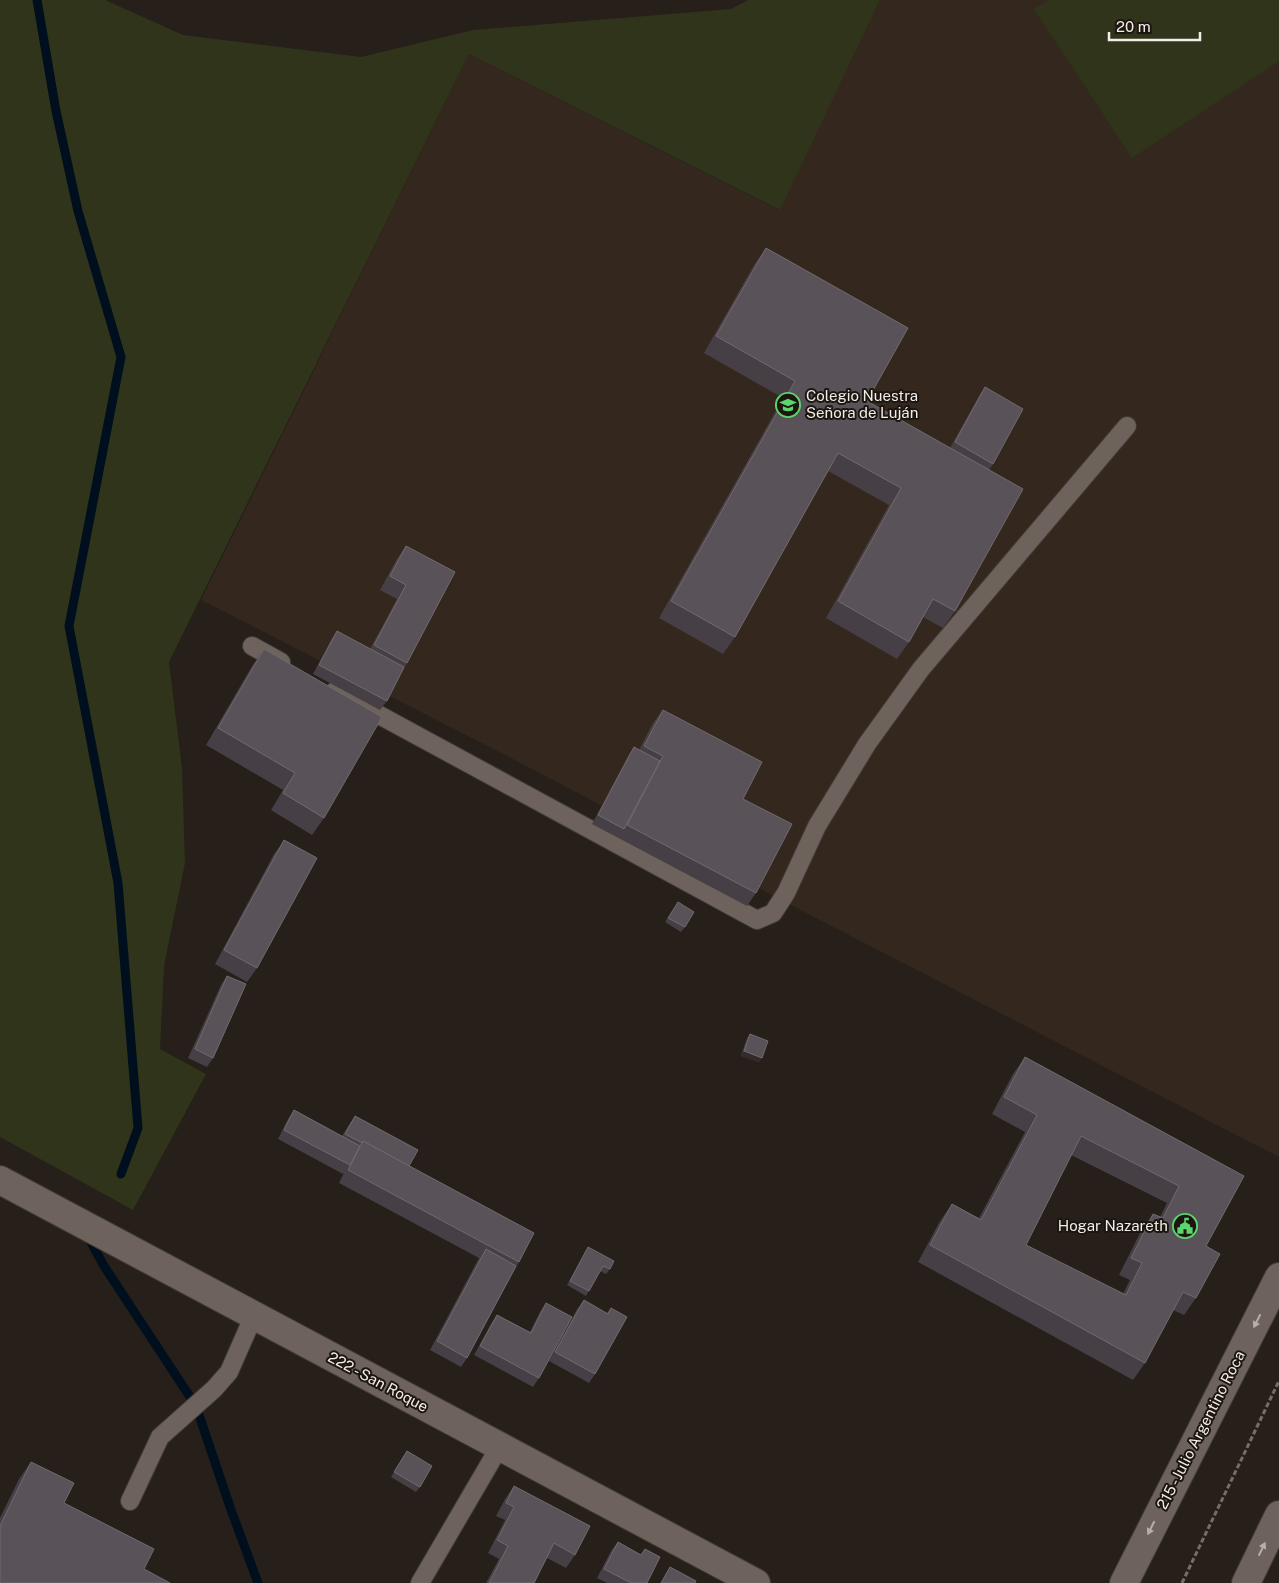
<svg xmlns="http://www.w3.org/2000/svg" width="1279" height="1583" font-family="'Public Sans',sans-serif">
	<style>
		.built { fill: #34271d }
		.green { fill: #30341b }
		.lines { fill: none; stroke-linecap: round; stroke-linejoin: round }
		.stream { stroke: #000f1e; stroke-width: 9 }
		.lane-casing { stroke: #423b36; stroke-width: 20 }
		.street-casing { stroke: #423b36; stroke-width: 30 }
		.secondary-casing { stroke: #423b36; stroke-width: 30 }
		.path { stroke: #756e68; stroke-width: 3; stroke-dasharray: 5 2.5; stroke-linecap: butt }
		.lane { stroke: #6d635c; stroke-width: 18 }
		.street { stroke: #6d635c; stroke-width: 28 }
		.secondary { stroke: #6d635c; stroke-width: 28 }
		.wall { fill: #473f46; fill-rule: evenodd }
		.shaded-wall { fill: #322a2d }
		.building { fill: #595258; stroke: #716a6e; fill-rule: evenodd }
		.oneway { fill: #b6afa9 }
		.labels { text-anchor: middle; stroke-width: 4; stroke-linejoin: round; paint-order: stroke }
		.poi-label { font-size: 15px; fill: #f2ede8; stroke: #1d1610; text-anchor: start }
		.street-label { font-size: 15px; fill: #f2ede8; stroke: #1d1610 }
	</style>
	<rect width="100%" height="100%" fill="#271f19"/>
	<!-- built -->
	<path class="built" d="M880 0H1279V1157L810 915 509 757 201 600 469 54 779 210Z"/>
	<!-- green -->
	<g class="green">
		<path d="M0 0H105L183 35 361 57 473 30 731 9 748 0H880L780 210 469 54 169 662 182 768 185 863 164 966 160 1049 206 1074 133 1210 0 1137Z"/>
		<path d="M1049 0H1279V61L1132 158 1034 9Z"/>
	</g>
	<g class="lines">
		<!-- stream -->
		<g class="stream">
			<path d="M37 0 56 111 78 211 121 357 69 626 118 883 138 1128 121 1174"/>
			<path d="M91 1242 104 1266 196 1406 230 1507 258 1583"/>
		</g>
		<defs>
			<g id="lane">
				<path d="M252 646 281 662"/>
				<path d="M335 691 757 920 773 913 786 893 817 826 867 744 921 669 1127 426"/>
				<path d="M130 1501 160 1437 214 1389 229 1372 254 1315"/>
				<path d="M420 1583 500 1446"/>
			</g>
			<path id="street" d="M0 1180 756 1583"/>
			<g id="secondary">
				<path d="M1124 1583 1279 1277"/>
				<path d="M1246 1583 1279 1515"/>
			</g>
		</defs>
		<!-- lane casing -->
		<use href="#lane" class="lane-casing"/>
		<!-- street casing -->
		<use href="#street" class="street-casing"/>
		<!-- secondary casing -->
		<use href="#secondary" class="secondary-casing"/>
		<!-- path -->
		<path class="path" d="M1182 1583 1279 1381"/>
		<!-- lane -->
		<use href="#lane" class="lane"/>
		<!-- street -->
		<use href="#street" class="street"/>
		<!-- secondary -->
		<use href="#secondary" class="secondary"/>
	</g>
	<!-- wall -->
	<g class="wall">
		<path d="M766 248 867 401 950 448 979 396 985 387 993 464 989 470 955 611 943 628 923 617 909 642 897 659 826 618 889 505 828 471 735 637 723 654 659 618 783 398 704 353 754 265Z"/>
		<path d="M406 546 407 663 387 701 380 710 313 674 331 640 337 631 370 649 397 599 380 590 397 559Z"/>
		<path d="M264 649 324 818 312 835 271 810 283 790 206 745 252 666Z"/>
		<path d="M663 710 743 799 756 893 747 906 592 824 628 756 634 747 639 750 653 723Z"/>
		<path d="M284 841 257 968 247 982 215 964 274 854Z"/>
		<path d="M675 907 685 927 681 932 665 922Z"/>
		<path d="M227 976 213 1058 207 1067 188 1058 221 985Z"/>
		<path d="M750 1034 762 1058 759 1062 741 1056 747 1038Z"/>
		<path d="M1025 1057 1244 1176 1206 1246 1196 1298 1184 1315 1173 1310 1145 1363 1133 1380 918 1262 940 1221 952 1204 979 1218 1025 1132 992 1114 1013 1074ZM1071 1155 1167 1203 1160 1217 1153 1214 1141 1231 1119 1275 1130 1280 1123 1294 1026 1245Z"/>
		<path d="M294 1110 342 1136 349 1125 355 1116 409 1166 519 1262 467 1358 461 1367 430 1350 479 1258 339 1183 344 1173 343 1174 278 1139 288 1119Z"/>
		<path d="M588 1247 610 1269 606 1274 600 1271 586 1296 567 1285Z"/>
		<path d="M584 1300 607 1313 611 1308 595 1374 589 1383 549 1361 577 1309Z"/>
		<path d="M546 1303 539 1378 533 1387 474 1355 491 1324 497 1315 530 1332 540 1312Z"/>
		<path d="M407 1451 420 1487 416 1492 391 1477Z"/>
		<path d="M31 1462 0 1583V1518L19 1479Z"/>
		<path d="M514 1486 575 1555 566 1568 547 1558 534 1583H486L499 1559 488 1553 505 1520 496 1516 505 1499Z"/>
		<path d="M618 1542 641 1555 645 1549 647 1583H607L597 1578 611 1551Z"/>
	</g>
	<!-- shaded-wall -->
	<path class="shaded-wall" d="M744 1051 762 1058 759 1062 741 1056Z"/>
	<!-- building -->
	<g class="building">
		<path d="M766 248 908 328 867 401 1023 489 955 611 933 599 909 642 838 601 901 488 838 453 735 637 671 601 795 381 716 336Z"/>
		<path d="M985 387 1023 409 993 464 955 442Z"/>
		<path d="M406 546 455 572 407 663 374 645 406 585 390 576Z"/>
		<path d="M337 631 404 667 387 701 319 665Z"/>
		<path d="M264 649 382 717 324 818 283 793 295 773 218 728Z"/>
		<path d="M663 710 762 762 743 799 792 824 756 893 627 825 663 756 644 746Z"/>
		<path d="M634 747 660 761 624 829 598 815Z"/>
		<path d="M284 840 317 858 257 968 224 950Z"/>
		<path d="M678 902 694 912 685 927 668 918Z"/>
		<path d="M227 976 246 984 213 1058 195 1049Z"/>
		<path d="M750 1034 768 1041 762 1058 744 1051Z"/>
		<path d="M1025 1057 1244 1176 1206 1246 1220 1254 1196 1298 1183 1292 1145 1363 930 1245 952 1204 981 1220 1037 1115 1004 1097ZM1081 1136 1179 1186 1163 1218 1153 1214 1131 1258 1142 1263 1126 1295 1026 1245Z"/>
		<path d="M294 1110 360 1146 350 1165 284 1130Z"/>
		<path d="M355 1116 418 1150 409 1166 363 1141 362 1143 345 1134Z"/>
		<path d="M363 1141 534 1233 519 1262 348 1170Z"/>
		<path d="M588 1247 614 1261 610 1269 603 1266 589 1291 570 1281Z"/>
		<path d="M486 1249 516 1266 467 1358 437 1341Z"/>
		<path d="M584 1300 608 1314 611 1308 627 1317 595 1374 555 1352Z"/>
		<path d="M546 1303 572 1317 539 1378 480 1346 497 1315 531 1333Z"/>
		<path d="M407 1451 432 1466 420 1487 394 1472Z"/>
		<path d="M31 1462 74 1483 64 1503 154 1549 144 1569 170 1583H0V1526Z"/>
		<path d="M514 1486 590 1526 575 1555 554 1543 534 1583H489L508 1546 497 1540 514 1507 506 1503Z"/>
		<path d="M618 1542 641 1555 645 1549 660 1557 647 1583H631L604 1569Z"/>
		<path d="M670 1567 696 1581 695 1583H661Z"/>
	</g>
	<!-- one-way arrows -->
	<defs><path id="oneway-solid" d="M-6-.8H1V-3.2L6.5 0L1 3.2V.8H-6Z" transform="scale(1.25)"/></defs>
	<g class="oneway">
		<use href="#oneway-solid" transform="translate(1257 1321) rotate(117)"/>
		<use href="#oneway-solid" transform="translate(1151 1528) rotate(117)"/>
		<use href="#oneway-solid" transform="translate(1262 1549) rotate(-64)"/>
	</g>
	<!-- icons -->
	<defs>
		<symbol id="school-ring" viewBox="-11 -11 22 22"><circle r="9.5" fill="#1d1610" stroke="#5bd56e" stroke-width="1.5"/><path d="M0-5L7-2L0 1L-7-2ZM-4 1L0 2.5L4 1V4Q0 6-4 4Z" fill="#5bd56e"/></symbol>
		<symbol id="civic-ring" viewBox="-11 -11 22 22"><circle r="9.5" fill="#1d1610" stroke="#5bd56e" stroke-width="1.5"/><path d="M-.6-6.5H3V-4.5H.6V-3L4-1V1h2V6H-6V1h2V-1L-.6-3ZM-1.2 2.5V6h2.4V2.5Z" fill="#5bd56e"/></symbol>
	</defs>
	<g fill-rule="evenodd">
		<use href="#school-ring" x="774" y="391" width="28" height="28"/>
		<use href="#civic-ring" x="1171" y="1212" width="28" height="28"/>
	</g>
	<g class="labels">
		<!-- poi labels -->
		<g class="poi-label">
			<text x="806" y="401">Colegio Nuestra<tspan x="806" dy="17">Señora de Luján</tspan></text>
			<text x="1168" y="1231" text-anchor="end">Hogar Nazareth</text>
		</g>
		<!-- street labels -->
		<g class="street-label">
			<text transform="translate(378 1382) rotate(28)" y="5">222 - San Roque</text>
			<text transform="translate(1201 1430) rotate(-63)" y="5">215 - Julio Argentino Roca</text>
		</g>
	</g>
	<!-- scale -->
	<path d="M1109 32v8h91v-8" fill="none" stroke="#f2ede8" stroke-width="2.5"/>
	<text x="1116" y="32" font-size="15" fill="#f2ede8" stroke="#1d1610" stroke-width="4" paint-order="stroke">20 m</text>
</svg>
